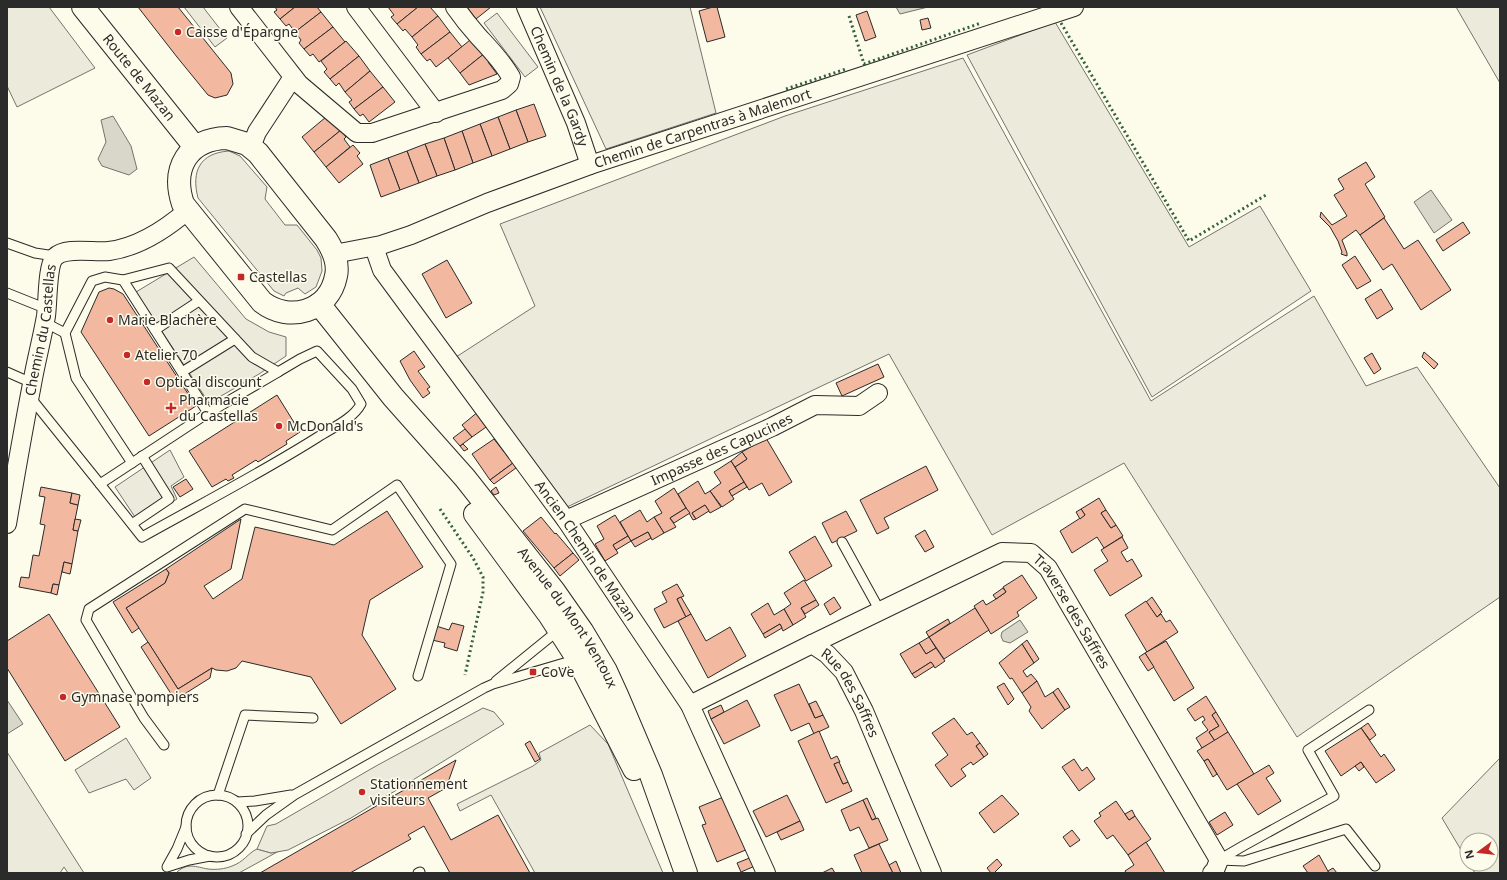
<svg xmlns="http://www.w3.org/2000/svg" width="1507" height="880" font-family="'Noto Sans',sans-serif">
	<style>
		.green { fill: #ecebdb; stroke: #74746e }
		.parking { fill: #eceadb; stroke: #74746e }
		.water { fill: #d8d7c9; stroke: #74746e }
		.building { fill: #f2b8a0; stroke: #2b2b2b }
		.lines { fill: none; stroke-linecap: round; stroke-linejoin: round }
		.lane-casing { stroke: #2b2b2b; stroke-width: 11 }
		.street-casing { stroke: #2b2b2b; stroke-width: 20 }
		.secondary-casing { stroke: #2b2b2b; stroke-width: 24 }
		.lane { stroke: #fdfbea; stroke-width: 9 }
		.street { stroke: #fdfbea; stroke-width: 18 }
		.secondary { stroke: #fdfbea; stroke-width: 22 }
		.hedge { stroke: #34623c; stroke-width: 3; stroke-dasharray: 2 3; stroke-linecap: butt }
		.poi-dot { fill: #c62828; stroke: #fdfbea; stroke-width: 1.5 }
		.labels { text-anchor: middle; stroke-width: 3; stroke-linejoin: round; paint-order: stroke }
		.poi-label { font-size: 14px; fill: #2b2b2b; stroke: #fdfbea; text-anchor: start }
		.street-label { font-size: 14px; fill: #2b2b2b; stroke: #fdfbea }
	</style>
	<rect width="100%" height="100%" fill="#fdfbea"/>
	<!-- green -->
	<g class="green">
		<path d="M7 7H49L95 68 17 107 7 86Z"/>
		<path d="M540 7H690L716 113 606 149Z"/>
		<path d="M1456 7H1500V83Z"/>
		<path d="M1055 22 1189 247 1260 206 1311 291 1152 397 967 55Z"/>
		<path d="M963 58 1151 401 1314 296 1366 386 1417 367 1500 488V597L1297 737 1124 463 992 535 889 354 567 507 456 357 535 306 500 224 785 116Z"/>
		<path d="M229 151 240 156 267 187 265 199 285 225H297L317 250 321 258 322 271 316 287 305 294 298 288 286 293 284 296 274 291 198 198C191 171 200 153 229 151Z"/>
		<path d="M590 725 608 744 663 873H535L491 795 460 811 457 804 533 766 541 760 539 753Z"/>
		<path d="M7 752 84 873H68L64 867 60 873H7Z"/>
		<path d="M1500 758V873H1475L1469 864H1491V840H1467V860L1442 818Z"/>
		<path d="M257 849 271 853 279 851 239 873H176C187 862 196 867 208 869 216 870 225 869 232 866 244 862 248 853 257 849Z"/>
	</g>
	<!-- parking -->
	<g class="parking">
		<path d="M184 7H203L227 38 215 47Z"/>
		<path d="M497 13 538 67 525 77 484 23Z"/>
		<path d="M194 257 246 319 269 332 286 337V356L259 374 209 403 136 292Z"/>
		<path d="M170 450 184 477 171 486 177 499 139 523 115 487Z"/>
		<path d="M483 708 494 712 504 724 351 818 288 850 271 853 257 849 267 826 276 824 376 766Z"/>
		<path d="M126 738 151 778 134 790 126 779 89 793 75 770Z"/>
	</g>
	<!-- water -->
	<g class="water">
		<path d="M896 7H928L900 14Z"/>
		<path d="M113 116 131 146 137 169 129 175 102 166 98 159 106 142 101 120Z"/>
		<path d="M1431 190 1452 220 1434 233 1414 202Z"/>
		<path d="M1020 620 1028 632 1010 643 1003 641 1001 636 1002 632Z"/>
		<path d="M7 700 23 724 7 734Z"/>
	</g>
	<!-- building -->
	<g class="building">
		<path d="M138 7H178L231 73 233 84 227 95 215 98 208 95 177 57Z"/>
		<path d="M275 7H295L280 19 274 12 277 10Z"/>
		<path d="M295 7H317L321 12 295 32 289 24 286 26 280 19Z"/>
		<path d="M388 7H418L397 24 391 17 394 15Z"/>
		<path d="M418 7H430L438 16 412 37 405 29 403 31 397 24Z"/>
		<path d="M467 7H491L476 19Z"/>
		<path d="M713 7H717L725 37 707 42 699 11Z"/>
		<path d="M867 11 876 37 865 41 856 15Z"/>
		<path d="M321 12 333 27 304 49 299 43 301 40 295 32Z"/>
		<path d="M438 16 450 32 421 54 416 47 418 45 412 37Z"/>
		<path d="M928 18 931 28 922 30 920 20Z"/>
		<path d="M333 27 345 42 319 62 313 54 310 56 304 49Z"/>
		<path d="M450 32 462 47 436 67 430 59 427 61 421 54Z"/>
		<path d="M470 40 477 48 480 46 485 53 460 73 448 58Z"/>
		<path d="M346 41 359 56 330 79 324 72 327 69 321 61Z"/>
		<path d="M485 53 491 60 488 62 497 74 469 85 460 73Z"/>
		<path d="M359 56 370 71 345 92 339 83 336 86 330 79Z"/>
		<path d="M370 71 383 87 354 109 349 102 352 100 345 92Z"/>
		<path d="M383 87 395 102 369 122 363 114 360 116 354 109Z"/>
		<path d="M534 104 546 136 528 142 516 110Z"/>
		<path d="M516 110 528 142 510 149 498 117Z"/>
		<path d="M326 117 333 125 336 123 341 130 314 152 302 137Z"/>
		<path d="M498 117 510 149 492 156 480 124Z"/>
		<path d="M480 124 492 156 473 163 462 131Z"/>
		<path d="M341 130 346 137 344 139 350 147 326 167 314 152Z"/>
		<path d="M462 131 473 163 455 170 444 138Z"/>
		<path d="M444 138 455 170 437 176 425 144Z"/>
		<path d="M425 144 437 176 419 183 407 151Z"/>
		<path d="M353 145 360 153 357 156 363 164 339 183 326 167Z"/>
		<path d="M407 151 419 183 400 190 388 158Z"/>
		<path d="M388 158 400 190 381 197 370 165Z"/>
		<path d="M1366 162 1375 177 1365 184 1385 217 1360 235 1356 230 1342 240 1347 253V256L1341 254 1342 252 1338 241 1330 227 1320 217 1321 212 1332 225 1347 216 1334 195 1344 189 1338 179Z"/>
		<path d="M1384 218 1404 249 1418 240 1451 290 1421 310 1392 264 1383 270 1360 235Z"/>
		<path d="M1463 222 1470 233 1443 251 1436 240Z"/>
		<path d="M1355 256 1371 281 1357 289 1342 265Z"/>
		<path d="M447 260 472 303 446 318 422 274Z"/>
		<path d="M109 288 114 289 123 294 196 406 149 436 81 332 99 292Z"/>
		<path d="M1381 289 1393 309 1377 319 1365 299Z"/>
		<path d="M414 351 425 367 418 371 430 387 427 389 430 393 423 398 410 380 400 361Z"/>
		<path d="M1424 352 1438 364 1434 369 1422 357Z"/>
		<path d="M1372 353 1381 369 1374 374 1364 358Z"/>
		<path d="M878 364 884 377 842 396 836 383Z"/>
		<path d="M277 395 300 432 286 441 287 444 258 462 256 460 232 475 234 478 228 481 226 479 212 487 189 451Z"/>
		<path d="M479 411 489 425 472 437 462 425Z"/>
		<path d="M465 429 472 437 460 446 453 438Z"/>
		<path d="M766 438 792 482 769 496 762 483 749 490 735 467 747 459 742 452Z"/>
		<path d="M494 439 513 463 490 480 472 454Z"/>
		<path d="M463 444 468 449 464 451 460 446Z"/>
		<path d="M742 452 747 459 735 467 731 461Z"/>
		<path d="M731 461 744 482 729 491 734 499 722 507 710 491 721 483 714 472Z"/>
		<path d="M513 463 516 468 494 484 490 480Z"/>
		<path d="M926 466 938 490 884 518 889 528 877 534 860 500Z"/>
		<path d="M186 479 193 489 180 497 173 487Z"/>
		<path d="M698 481 705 494 710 491 721 507 710 513 705 505 692 513 696 519 693 520 678 494Z"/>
		<path d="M744 482 747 487 732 496 729 491Z"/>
		<path d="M41 487 72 493 70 503 78 505 73 530 78 531 72 564 64 562 59 585 53 584 51 593 19 587 21 577 29 578 33 555 39 556 45 525 40 524 45 497 39 496Z"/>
		<path d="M496 487 499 493 494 495 491 491Z"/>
		<path d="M674 488 686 508 670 518 676 527 664 533 654 517 662 513 655 501Z"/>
		<path d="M72 493 80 495 78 505 70 503Z"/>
		<path d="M1099 498 1106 510 1101 513 1111 528 1116 525 1123 536 1104 548 1097 537 1072 553 1060 531 1085 515 1081 509Z"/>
		<path d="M705 505 709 511 696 519 692 513Z"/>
		<path d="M686 508 690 513 674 523 670 518Z"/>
		<path d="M1081 509 1085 515 1080 519 1076 512Z"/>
		<path d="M640 510 647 522 654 517 664 533 652 540 648 532 631 541 620 522Z"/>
		<path d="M1106 510 1116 525 1111 528 1101 513Z"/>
		<path d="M387 511 423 567 370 600 362 635 396 689 341 724 311 677 242 661 236 668 227 671 216 670 212 668 178 689 126 608 165 583 169 573 166 569 241 519 231 569 204 586 213 599 242 579 255 527 334 545Z"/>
		<path d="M846 511 857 531 832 543 822 523Z"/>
		<path d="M615 515 628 536 613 545 618 553 605 561 595 544 604 539 597 526Z"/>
		<path d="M541 517 555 534 556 533 573 553 554 568 523 531Z"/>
		<path d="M75 519 81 520 78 531 73 530Z"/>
		<path d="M925 530 934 547 925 552 915 536Z"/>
		<path d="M648 532 651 538 635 547 631 541Z"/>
		<path d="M628 536 631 541 616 550 613 545Z"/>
		<path d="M815 536 832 566 806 581 789 552Z"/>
		<path d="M1122 537 1128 548 1121 552 1127 562 1132 559 1142 576 1110 596 1094 570 1108 561 1101 550Z"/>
		<path d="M573 553 579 560 560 576 554 568Z"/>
		<path d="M64 562 72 564 70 574 62 572Z"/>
		<path d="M166 569 169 573 165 583 126 608 139 628 132 633 113 602Z"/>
		<path d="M1022 575 1037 598 1017 612 1019 616 991 634 974 606 983 600 986 605 996 599 1006 592 1003 587Z"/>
		<path d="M804 580 816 600 801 608 806 617 793 625 784 609 791 604 784 593Z"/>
		<path d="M53 584 59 585 57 595 51 593Z"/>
		<path d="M677 584 684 596 677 599 686 617 664 628 654 609 667 602 662 592Z"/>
		<path d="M1003 588 1006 592 996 599 993 595Z"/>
		<path d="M681 597 691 614 686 617 677 599Z"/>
		<path d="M834 597 841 608 830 615 824 604Z"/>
		<path d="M1152 597 1162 612 1157 617 1146 602Z"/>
		<path d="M816 600 819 605 805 614 801 608Z"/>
		<path d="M1146 601 1157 617 1161 614 1166 622 1170 620 1178 632 1147 652 1125 615Z"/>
		<path d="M768 603 774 615 784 609 793 625 783 631 780 624 763 634 751 614Z"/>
		<path d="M975 608 989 630 944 659 929 637Z"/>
		<path d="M49 614 120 727 65 761 7 668V641Z"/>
		<path d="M691 614 706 641 730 627 746 656 708 678 678 621Z"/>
		<path d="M948 619 950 623 929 637 926 632Z"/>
		<path d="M452 623 464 626 457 651 444 647 445 643 432 640 436 626 449 630Z"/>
		<path d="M780 624 782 628 765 638 763 634Z"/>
		<path d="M929 637 936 648 926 654 919 643Z"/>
		<path d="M1027 640 1039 659 1034 663 1022 644Z"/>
		<path d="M1166 641 1194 688 1174 701 1145 653Z"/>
		<path d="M148 642 178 689 212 668 210 678 175 700 141 647Z"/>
		<path d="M919 643 926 654 936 648 945 661 935 668 931 662 912 674 900 654Z"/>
		<path d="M1022 644 1034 663 1023 671 1027 677 1031 674 1037 681 1022 693 1012 678 1010 679 999 663Z"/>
		<path d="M1145 653 1154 667 1148 671 1139 657Z"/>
		<path d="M931 662 934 666 915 678 912 674Z"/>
		<path d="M1037 681 1045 697 1053 692 1065 710 1042 729 1029 711 1031 707 1022 693Z"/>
		<path d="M1004 683 1014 699 1008 705 997 687Z"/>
		<path d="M799 684 815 718 823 715 829 727 814 734 809 723 791 731 774 695Z"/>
		<path d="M1058 688 1070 707 1065 710 1053 692Z"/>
		<path d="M1206 696 1216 712 1212 715 1219 726 1209 732 1215 741 1202 748 1196 738 1208 730 1202 722 1205 720 1203 716 1195 721 1187 709Z"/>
		<path d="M747 700 760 726 724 744 711 719Z"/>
		<path d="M816 701 823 715 815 718 809 704Z"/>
		<path d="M721 705 724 712 711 719 708 711Z"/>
		<path d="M1216 712 1228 732 1215 741 1209 732 1219 726 1212 715Z"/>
		<path d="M954 718 967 735 972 732 980 743 976 746 984 757 973 765 971 762 961 769 966 776 951 787 935 765 948 755 932 733Z"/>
		<path d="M1368 723 1376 735 1370 740 1361 728Z"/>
		<path d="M1361 728 1381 757 1384 754 1395 770 1376 783 1361 762 1341 776 1325 751Z"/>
		<path d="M819 731 831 759 837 756 840 762 834 764 843 784 848 782 852 791 826 803 798 741Z"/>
		<path d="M1228 732 1254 774 1227 790 1208 759 1204 761 1197 751Z"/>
		<path d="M530 741 540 759 535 762 525 744Z"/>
		<path d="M980 743 988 754 984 757 976 746Z"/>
		<path d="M1074 759 1082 771 1087 767 1095 779 1079 791 1062 767Z"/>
		<path d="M1208 759 1217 774 1213 777 1204 761Z"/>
		<path d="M456 760 446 788 428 798 451 840 498 815 530 873H450L424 826 408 835 411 839 350 873H260Z"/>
		<path d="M839 762 848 782 843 784 834 764Z"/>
		<path d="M1361 762 1364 767 1359 771 1355 766Z"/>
		<path d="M1269 765 1274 773 1266 778 1281 801 1258 815 1237 784Z"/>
		<path d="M787 795 800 821 766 837 753 811Z"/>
		<path d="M1002 795 1019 814 994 833 979 813Z"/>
		<path d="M726 796 748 849 717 862 702 825 706 824 699 807Z"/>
		<path d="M867 798 876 818 872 820 863 800Z"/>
		<path d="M863 800 872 820 878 818 888 840 869 848 859 827 850 831 841 810Z"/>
		<path d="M1116 801 1129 820 1135 816 1151 839 1128 855 1113 835 1107 839 1094 821 1101 816 1099 813Z"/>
		<path d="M1132 810 1135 816 1129 820 1125 814Z"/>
		<path d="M1225 812 1233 825 1217 835 1209 822Z"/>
		<path d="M800 821 804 830 781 840 777 832Z"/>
		<path d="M1072 830 1080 840 1070 847 1063 837Z"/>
		<path d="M1146 842 1165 873H1126L1125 871 1134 865 1128 855Z"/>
		<path d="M879 844 893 873H862L854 855Z"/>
		<path d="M1319 855 1329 873H1308L1303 866Z"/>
		<path d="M752 857 755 866 741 872 737 863Z"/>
		<path d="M997 859 1002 865 994 873H991L987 868Z"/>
		<path d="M896 861 901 873H893L889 865Z"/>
		<path d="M832 868 835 873H822Z"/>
		<path d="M1333 868 1337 873H1329L1328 871Z"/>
	</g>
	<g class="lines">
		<defs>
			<g id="lane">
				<path d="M7 243 35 253 55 256"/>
				<path d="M123 280 208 413"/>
				<path d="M7 293 47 309"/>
				<path d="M155 330 199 301"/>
				<path d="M65 333 76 378 132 463"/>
				<path d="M7 372 32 383"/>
				<path d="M182 372 235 339"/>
				<path d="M30 397 100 484 208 413 278 372 252 357 169 268 123 280 105 277 92 281 65 333 44 322"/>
				<path d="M100 484 142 537C201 504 261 473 318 437 332 428 353 419 361 404L352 389 317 351 300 359 278 372"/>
				<path d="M132 524 169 499 142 456"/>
				<path d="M842 542 880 611"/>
				<path d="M496 681 560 629"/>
				<path d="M164 745 144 718 86 620 89 609 245 509 332 530 397 485 451 564 418 676"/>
				<path d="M218 795 245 715 313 718"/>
				<circle cx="217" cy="826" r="31"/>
				<path d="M237 802 255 801 291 795"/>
				<path d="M186 827 177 849 167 867 189 860 210 856"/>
				<path d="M246 834 266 815 294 795 484 688 493 684 571 661 577 657"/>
				<path d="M1219 860 1243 846 1334 796 1308 750 1369 710"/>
				<path d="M1219 860 1244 861 1346 829 1375 866"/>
				<path d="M418 873 420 872"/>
			</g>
			<g id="street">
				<path d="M239 7 299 84 357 133H372L502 90 509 84 511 77C502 61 490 49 478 36 470 27 462 17 455 7"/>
				<path d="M356 7 436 113"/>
				<path id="s1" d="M526 7 576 123 590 165"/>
				<path d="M251 147 257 132 293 77"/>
				<path id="s2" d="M374 247 382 270 566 520 690 705 766 873"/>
				<path id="s3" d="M334 254 381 245 411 235 487 203 590 165 1074 7"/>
				<path id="s4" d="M566 520 772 427 815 405 859 406 878 393"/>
				<path id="s5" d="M7 524C15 477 23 431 32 384 36 361 42 339 46 316 48 302 47 265 55 257 66 246 95 253 109 251 139 247 166 229 188 210"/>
				<path id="s6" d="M812 644 1002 552 1031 553 1048 568 1219 860 1215 870 1212 873"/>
				<path id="s7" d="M690 705 812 644 827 654 844 672 864 711 932 873"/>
			</g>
			<g id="secondary">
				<path id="s8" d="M83 7 195 147"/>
				<path d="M227 138 247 144 258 153 326 239C333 250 339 263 336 276 329 312 289 323 262 302L183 204C171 168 188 139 227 138Z"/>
				<path id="s9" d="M319 304 393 397 465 478 554 591 582 631 606 671 617 695 651 775 686 873"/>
				<path d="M475 514 550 616 577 658 634 769"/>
			</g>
		</defs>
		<!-- lane casing -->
		<use href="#lane" class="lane-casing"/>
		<!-- street casing -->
		<use href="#street" class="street-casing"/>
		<!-- secondary casing -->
		<use href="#secondary" class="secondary-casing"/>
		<!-- lane -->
		<use href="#lane" class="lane"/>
		<!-- street -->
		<use href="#street" class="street"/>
		<!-- secondary -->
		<use href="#secondary" class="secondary"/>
		<!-- hedge -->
		<g class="hedge">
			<path d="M849 16 864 64 981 23"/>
			<path d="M1061 23 1189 241 1266 195"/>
			<path d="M786 89 846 69"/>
			<path d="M440 509 473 558 483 577V592L465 675"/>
		</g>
	</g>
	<!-- markers -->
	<g class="poi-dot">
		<circle cx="178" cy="32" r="4"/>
		<rect x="237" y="273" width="8" height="8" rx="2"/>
		<circle cx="110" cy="320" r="4"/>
		<circle cx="127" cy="355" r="4"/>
		<circle cx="147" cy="382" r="4"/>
		<path d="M169 402h4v4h4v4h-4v4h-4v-4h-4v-4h4z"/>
		<circle cx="279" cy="426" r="4"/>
		<rect x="529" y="668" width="8" height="8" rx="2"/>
		<circle cx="63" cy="697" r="4"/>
		<circle cx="362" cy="792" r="4"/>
	</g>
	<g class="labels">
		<!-- poi labels -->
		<g class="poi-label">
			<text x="186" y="37">Caisse d'Épargne</text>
			<text x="249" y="282">Castellas</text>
			<text x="118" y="325">Marie Blachère</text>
			<text x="135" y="360">Atelier 70</text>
			<text x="155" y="387">Optical discount</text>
			<text x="179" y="405">Pharmacie<tspan x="179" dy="16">du Castellas</tspan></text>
			<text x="287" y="431">McDonald's</text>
			<text x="541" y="677">CoVe</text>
			<text x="71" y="702">Gymnase pompiers</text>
			<text x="370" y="789">Stationnement<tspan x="370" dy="16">visiteurs</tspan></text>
		</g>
		<!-- street labels -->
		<g class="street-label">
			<text dy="5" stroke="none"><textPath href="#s8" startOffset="90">Route de Mazan</textPath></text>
			<text dy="5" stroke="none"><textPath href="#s1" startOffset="86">Chemin de la Gardy</textPath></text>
			<text dy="5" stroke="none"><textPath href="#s3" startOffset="390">Chemin de Carpentras à Malemort</textPath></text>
			<text dy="5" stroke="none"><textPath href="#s5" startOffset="197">Chemin du Castellas</textPath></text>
			<text dy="5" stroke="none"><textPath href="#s4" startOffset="171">Impasse des Capucines</textPath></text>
			<text dy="5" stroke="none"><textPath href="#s2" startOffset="371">Ancien Chemin de Mazan</textPath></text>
			<text dy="5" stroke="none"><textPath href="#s6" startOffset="312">Traverse des Saffres</textPath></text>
			<text dy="5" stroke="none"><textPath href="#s9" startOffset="401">Avenue du Mont Ventoux</textPath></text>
			<text dy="5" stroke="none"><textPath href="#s7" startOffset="200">Rue des Saffres</textPath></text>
		</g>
	</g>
	<!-- border -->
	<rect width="1507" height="880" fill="none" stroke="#2b2b2b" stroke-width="16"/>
	<!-- north arrow -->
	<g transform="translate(1479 852) rotate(255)"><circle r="19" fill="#fdfbea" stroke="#a9a89e"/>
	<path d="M0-3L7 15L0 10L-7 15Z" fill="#c62828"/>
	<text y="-6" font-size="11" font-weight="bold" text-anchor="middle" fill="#2b2b2b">N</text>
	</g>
</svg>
